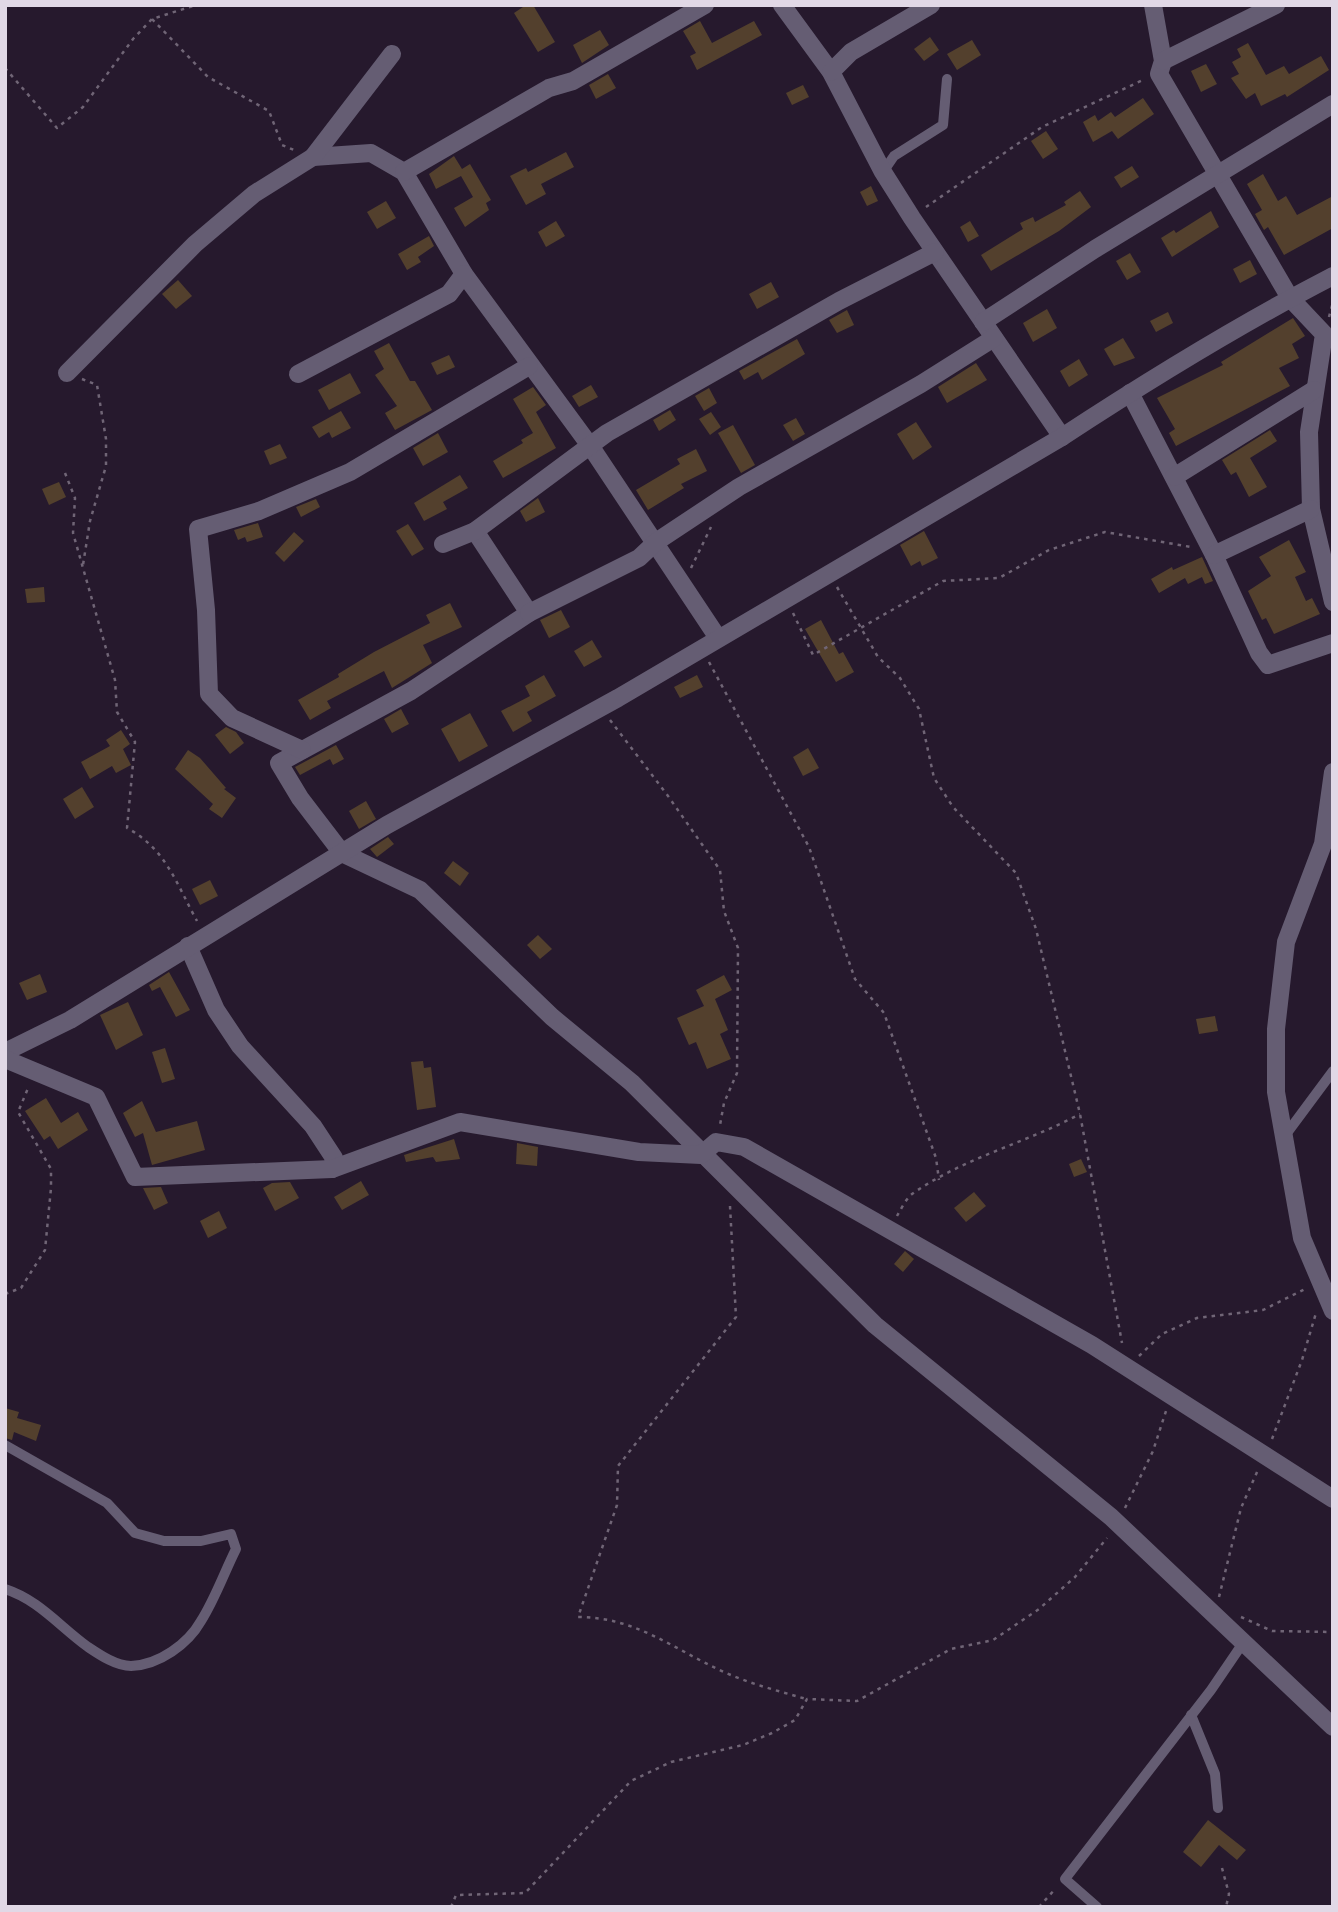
<svg xmlns="http://www.w3.org/2000/svg" width="1338" height="1912" font-family="Montserrat,sans-serif">
	<style>
		.building { fill: #53402d }
		.lines { fill: none; stroke-linecap: round; stroke-linejoin: round }
		.path { stroke: #706576; stroke-width: 2.5; stroke-dasharray: 3.5 5; stroke-linecap: butt }
		.service { stroke: #655d73; stroke-width: 10 }
		.minor { stroke: #655d73; stroke-width: 18 }
	</style>
	<rect width="100%" height="100%" fill="#26192d"/>
	<!-- building -->
	<g class="building">
		<path d="M526 5H533L555 42 538 52 514 13Z"/>
		<path d="M700 21 712 43 754 21 762 35 697 70 690 56 696 53 683 31Z"/>
		<path d="M600 30 609 45 582 63 573 45Z"/>
		<path d="M930 37 939 50 924 61 914 49Z"/>
		<path d="M972 40 981 55 957 70 947 54Z"/>
		<path d="M1248 43 1266 75 1284 66 1289 74 1321 56 1329 70 1287 97 1285 94 1261 106 1255 93 1246 99 1231 78 1239 74 1232 62 1241 57 1237 49Z"/>
		<path d="M1206 64 1217 84 1201 92 1191 71Z"/>
		<path d="M608 74 616 88 596 99 589 85Z"/>
		<path d="M803 85 809 97 792 105 786 93Z"/>
		<path d="M1143 98 1154 114 1118 139 1112 131 1093 142 1083 122 1095 115 1098 121 1111 112 1115 117Z"/>
		<path d="M1046 131 1058 149 1043 159 1031 141Z"/>
		<path d="M566 152 574 167 541 184 546 194 526 205 510 176 526 168 528 172Z"/>
		<path d="M454 156 462 169 470 164 491 200 486 203 489 210 465 227 454 208 473 197 461 176 436 189 429 174Z"/>
		<path d="M1132 166 1139 177 1121 188 1114 177Z"/>
		<path d="M1263 174 1278 201 1286 196 1297 215 1333 196V228L1284 255 1268 227 1264 230 1255 214 1262 210 1247 184Z"/>
		<path d="M871 186 878 201 867 206 860 192Z"/>
		<path d="M1080 191 1091 207 1059 231 991 271 981 255 1023 229 1020 223 1033 217 1035 222 1066 205 1064 202Z"/>
		<path d="M386 201 396 218 377 229 367 212Z"/>
		<path d="M1211 211 1219 227 1172 257 1161 238 1174 230 1176 233Z"/>
		<path d="M556 221 565 236 546 247 538 232Z"/>
		<path d="M970 221 979 236 968 242 960 227Z"/>
		<path d="M429 236 434 246 418 257 421 262 407 270 398 254Z"/>
		<path d="M1130 253 1141 272 1127 280 1116 261Z"/>
		<path d="M1250 260 1257 274 1240 283 1233 269Z"/>
		<path d="M178 280 192 296 176 309 162 294Z"/>
		<path d="M771 282 779 297 757 309 749 294Z"/>
		<path d="M1047 309 1057 328 1033 342 1023 323Z"/>
		<path d="M847 310 854 325 837 333 829 320Z"/>
		<path d="M1168 312 1173 323 1156 332 1150 321Z"/>
		<path d="M1293 318 1305 336 1292 344 1299 358 1279 368 1290 386 1176 446 1169 433 1175 429 1157 398 1223 365 1221 362Z"/>
		<path d="M1123 338 1135 358 1114 366 1104 349Z"/>
		<path d="M797 339 805 354 762 380 758 372 744 380 739 371Z"/>
		<path d="M389 343 410 381H415L432 410 395 430 385 413 397 406 375 375 384 369 374 351Z"/>
		<path d="M449 355 455 367 437 375 431 363Z"/>
		<path d="M1079 359 1088 375 1069 387 1060 371Z"/>
		<path d="M976 363 987 380 947 403 938 387Z"/>
		<path d="M350 373 361 393 329 410 318 390Z"/>
		<path d="M591 385 598 397 579 407 572 396Z"/>
		<path d="M533 387 546 405 536 412 556 448 503 478 493 461 523 443 521 440 533 433 513 399Z"/>
		<path d="M709 388 717 403 704 411 695 396Z"/>
		<path d="M670 410 676 420 659 431 653 420Z"/>
		<path d="M341 411 351 428 332 438 329 432 319 438 312 427Z"/>
		<path d="M711 412 721 427 710 435 699 419Z"/>
		<path d="M796 418 805 434 793 441 783 425Z"/>
		<path d="M916 422 932 447 913 460 897 434Z"/>
		<path d="M733 425 755 465 741 473 718 433Z"/>
		<path d="M1270 430 1277 441 1250 458 1267 487 1249 497 1236 472 1231 475 1222 460Z"/>
		<path d="M438 433 448 452 423 466 413 448Z"/>
		<path d="M280 444 287 458 270 465 264 451Z"/>
		<path d="M696 449 707 471 681 484 684 488 648 510 636 490 680 464 677 459Z"/>
		<path d="M460 475 468 488 443 502 447 509 424 521 414 503Z"/>
		<path d="M59 482 66 497 49 505 42 489Z"/>
		<path d="M538 498 545 512 526 522 520 511Z"/>
		<path d="M316 499 320 507 301 517 296 507Z"/>
		<path d="M258 523 263 537 247 542 245 537 238 540 234 530Z"/>
		<path d="M408 524 424 549 412 556 396 531Z"/>
		<path d="M924 531 938 558 922 566 920 561 911 566 900 545Z"/>
		<path d="M294 532 304 541 284 562 275 553Z"/>
		<path d="M1289 540 1306 572 1295 577 1306 601 1312 598 1320 614 1274 634 1266 618 1262 620 1248 591 1271 576 1259 557Z"/>
		<path d="M1202 557 1213 581 1205 584 1202 577 1188 584 1185 578 1159 593 1151 579 1172 567 1173 570Z"/>
		<path d="M44 587 45 602 27 603 25 589Z"/>
		<path d="M450 603 462 627 423 645 432 663 392 688 384 671 327 701 331 708 310 720 298 700 339 677 338 674 374 652 430 623 426 615Z"/>
		<path d="M561 610 570 627 549 638 540 620Z"/>
		<path d="M821 620 839 654 843 652 854 672 836 682 805 629Z"/>
		<path d="M592 640 602 657 584 667 574 651Z"/>
		<path d="M544 675 556 696 527 712 532 721 513 732 501 711 530 696 525 686Z"/>
		<path d="M697 675 703 687 680 698 674 687Z"/>
		<path d="M401 709 409 724 392 733 384 719Z"/>
		<path d="M470 713 488 746 459 762 441 729Z"/>
		<path d="M226 727 236 732 244 743 230 754 215 735Z"/>
		<path d="M121 730 130 744 123 749 131 765 116 773 112 766 90 779 81 762 110 746 106 740Z"/>
		<path d="M336 745 344 759 333 765 330 759 300 775 295 767Z"/>
		<path d="M808 748 819 768 803 776 793 757Z"/>
		<path d="M188 750 200 758 226 788 224 789 236 798 222 818 209 809 213 804 175 769Z"/>
		<path d="M82 787 94 807 75 819 63 799Z"/>
		<path d="M366 801 376 819 359 829 349 811Z"/>
		<path d="M388 837 394 844 377 857 370 849Z"/>
		<path d="M453 861 469 873 460 886 444 873Z"/>
		<path d="M210 880 218 896 200 905 192 889Z"/>
		<path d="M538 935 552 949 540 959 527 945Z"/>
		<path d="M169 972 190 1010 176 1017 160 987 152 991 149 985Z"/>
		<path d="M40 974 47 992 27 1000 19 983Z"/>
		<path d="M724 975 732 990 715 999 728 1030 720 1034 731 1059 707 1069 696 1042 689 1045 677 1018 704 1006 696 990Z"/>
		<path d="M128 1002 143 1035 116 1050 100 1015Z"/>
		<path d="M1215 1016 1218 1031 1199 1034 1196 1019Z"/>
		<path d="M165 1048 175 1079 162 1083 152 1052Z"/>
		<path d="M423 1061 424 1068 431 1067 436 1107 417 1110 411 1062Z"/>
		<path d="M46 1098 61 1123 78 1112 88 1130 58 1149 50 1136 44 1140 25 1111Z"/>
		<path d="M142 1101 156 1132 197 1121 205 1150 152 1165 143 1133 135 1137 123 1113Z"/>
		<path d="M454 1139 460 1159 436 1162 433 1157 406 1162 404 1155Z"/>
		<path d="M517 1143 538 1147 537 1166 516 1164Z"/>
		<path d="M1081 1159 1087 1172 1074 1177 1069 1164Z"/>
		<path d="M361 1181 369 1195 342 1210 334 1197Z"/>
		<path d="M290 1182 299 1198 275 1211 263 1188 272 1183Z"/>
		<path d="M161 1187 168 1203 154 1210 143 1188Z"/>
		<path d="M974 1192 986 1206 966 1222 954 1208Z"/>
		<path d="M219 1211 227 1228 208 1238 200 1221Z"/>
		<path d="M905 1251 914 1259 903 1272 894 1264Z"/>
		<path d="M5 1408 19 1412 17 1418 41 1425 36 1441 14 1432 12 1440 5 1438Z"/>
		<path d="M1208 1820 1246 1850 1237 1860 1219 1845 1201 1867 1183 1852Z"/>
	</g>
	<g class="lines">
		<!-- path -->
		<g class="path">
			<path d="M152 19 208 77 269 111 282 145 294 150"/>
			<path d="M5 68 57 128 83 107 133 39 152 19 196 5"/>
			<path d="M926 207 1042 127 1143 80"/>
			<path d="M1329 317 1333 302"/>
			<path d="M82 379 97 385 106 439V466L90 521 83 565"/>
			<path d="M65 473 75 498 73 533 115 680 117 712 135 742 127 828C166 849 176 883 197 921"/>
			<path d="M691 568 711 527"/>
			<path d="M837 587 878 657 900 678 919 709 934 778 953 807 1016 873 1036 929 1080 1114 1122 1343"/>
			<path d="M793 613 813 655 943 581 999 578 1049 550 1105 532 1191 547"/>
			<path d="M709 662 809 847 855 979 884 1013 936 1158 939 1180"/>
			<path d="M610 720 668 796 720 870 724 911 738 948 737 1073 724 1103 720 1125"/>
			<path d="M730 1206 736 1317 618 1466 617 1505 578 1617C636 1617 673 1649 724 1672 750 1684 779 1691 806 1699"/>
			<path d="M897 1216C901 1209 906 1199 912 1194 963 1158 1026 1143 1080 1114"/>
			<path d="M5 1294 21 1288 45 1250 51 1188V1169L18 1112 29 1086"/>
			<path d="M1139 1356 1162 1334 1197 1318 1263 1310 1307 1288"/>
			<path d="M1272 1439 1302 1360 1316 1313"/>
			<path d="M1125 1508 1153 1451 1166 1411"/>
			<path d="M1219 1597 1241 1508 1258 1470"/>
			<path d="M1241 1617 1272 1631 1333 1632"/>
			<path d="M1222 1868 1229 1894 1226 1907"/>
			<path d="M451 1907 456 1895 525 1893 631 1781 671 1762 743 1745 772 1733 795 1720 807 1699 857 1701 951 1649 993 1640 1039 1609 1075 1577 1107 1538"/>
			<path d="M1039 1907 1056 1888"/>
		</g>
		<!-- service -->
		<g class="service">
			<path d="M883 172 894 156 943 125 947 79"/>
			<path d="M1284 1137 1333 1071"/>
			<path d="M5 1445 107 1503 135 1533 164 1541H201L231 1534 236 1549C224 1573 215 1599 201 1621 188 1644 159 1665 131 1666 116 1666 100 1655 88 1647 59 1626 39 1600 5 1589"/>
			<path d="M1191 1715 1215 1774 1218 1808"/>
			<path d="M1097 1907 1065 1879 1211 1690 1243 1643"/>
		</g>
		<!-- minor -->
		<g class="minor">
			<path d="M782 5 831 72 883 172 912 218 1062 437"/>
			<path d="M1153 5 1163 61 1159 74 1290 298 1324 334 1309 432 1311 509 1333 602"/>
			<path d="M1163 61 1276 5"/>
			<path d="M831 72 851 52 931 5"/>
			<path d="M313 157 371 153 404 172 464 274 591 447 718 638"/>
			<path d="M404 172 549 88 573 81 705 5"/>
			<path d="M983 322 1095 249 1333 104"/>
			<path d="M67 373 195 244 254 194 313 157 392 54"/>
			<path d="M298 374 449 294 464 274"/>
			<path d="M1130 393 1214 555 1259 653 1268 665 1333 643"/>
			<path d="M1174 477 1314 390"/>
			<path d="M475 531 529 613 411 691 279 763 300 798 342 853 420 890 552 1017 632 1083 875 1325 1111 1517 1333 1727"/>
			<path d="M443 544 475 531 607 433 839 301 935 252"/>
			<path d="M1214 555 1311 509"/>
			<path d="M529 613 639 558 656 542 739 487 921 384 994 338"/>
			<path d="M302 750 232 718 209 694 206 610 198 529 259 511 350 472 529 366"/>
			<path d="M1333 772 1323 844 1286 942 1276 1029V1092L1302 1238 1333 1311"/>
			<path d="M188 946 216 1010 240 1046 313 1126 334 1158 332 1169"/>
			<path d="M5 1052 70 1020 387 825 618 698 1062 437C1149 380 1240 324 1333 276"/>
			<path d="M5 1059 96 1097 135 1177 332 1169 460 1122 639 1152 701 1155 716 1142 744 1147 1092 1345 1333 1499"/>
		</g>
	</g>
	<!-- border -->
	<rect width="1338" height="1912" fill="none" stroke="#e1d8e6" stroke-width="14"/>
</svg>
